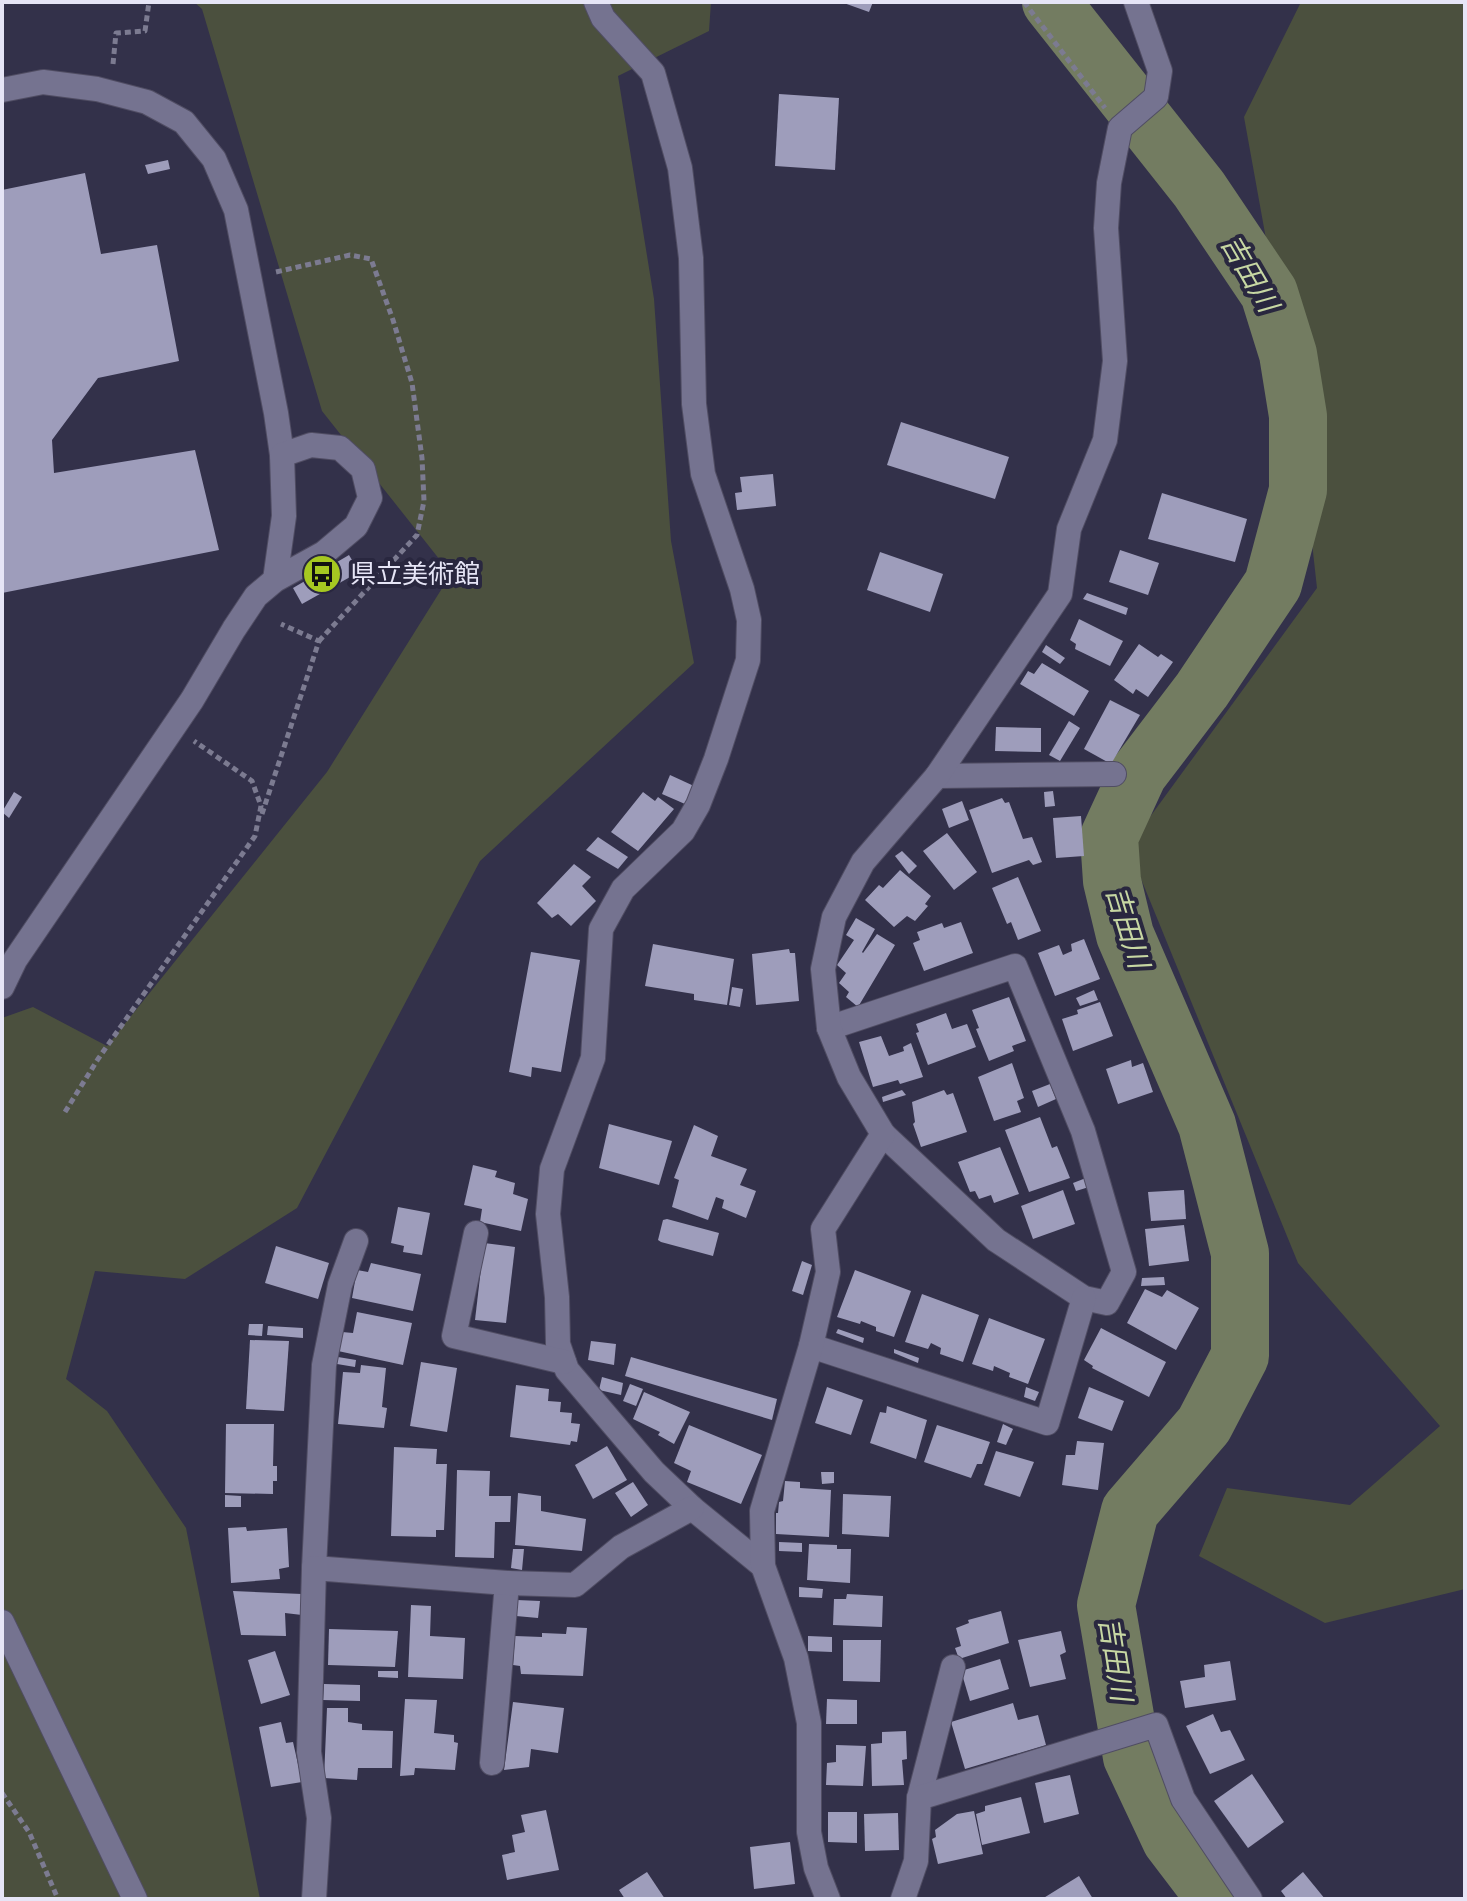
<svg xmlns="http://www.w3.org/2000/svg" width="1467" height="1901" font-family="'Sofia Sans Condensed','Noto Sans JP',sans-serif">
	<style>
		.green { fill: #4b503e }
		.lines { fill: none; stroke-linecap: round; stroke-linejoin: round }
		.river { stroke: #737c61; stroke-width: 58 }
		.building { fill: #9e9dbb }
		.minor-casing { stroke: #504d63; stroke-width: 26 }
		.path { stroke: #7c7b91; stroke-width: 5; stroke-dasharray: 6 4; stroke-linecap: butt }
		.minor { stroke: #757390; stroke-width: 24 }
		.labels { text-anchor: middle; stroke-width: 8; stroke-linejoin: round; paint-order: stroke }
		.poi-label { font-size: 26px; fill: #e6e5f6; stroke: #29273f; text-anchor: start }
		.water-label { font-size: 28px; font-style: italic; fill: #c7d7a3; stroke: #29273f }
	</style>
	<rect width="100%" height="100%" fill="#33314a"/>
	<!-- green -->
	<g class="green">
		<path d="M194 2H711L709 31 618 76 654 299 671 541 694 663 480 861 297 1208 185 1279 95 1271 66 1379 107 1411 186 1528 260 1899H2V1018L33 1007 107 1046 327 772 451 574 322 411 202 9Z"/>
		<path d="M1301 2H1465V1589L1325 1623 1199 1556 1227 1488 1350 1505 1440 1426 1298 1263 1128 847 1317 588 1298 416 1244 117Z"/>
	</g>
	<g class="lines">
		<!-- river -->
		<path class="river" d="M1051 2 1199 189 1269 293 1288 354 1298 416V490L1273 584 1202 690 1138 774 1109 837 1112 881 1125 935 1207 1125 1240 1253V1356L1204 1425 1130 1511 1106 1605 1132 1757 1171 1840 1216 1899"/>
	</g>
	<!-- building -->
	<g class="building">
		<path d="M841 2H873L869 12Z"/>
		<path d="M779 94 839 98 835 170 775 166Z"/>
		<path d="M168 160 170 169 148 174 145 165Z"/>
		<path d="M85 173 101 254 157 245 179 361 98 378 52 440 54 473 195 450 219 550 2 593V190Z"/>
		<path d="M901 422 1009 457 995 499 887 465Z"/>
		<path d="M773 474 776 506 737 510 735 493 742 492 740 477Z"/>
		<path d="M1162 493 1247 519 1235 562 1148 539Z"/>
		<path d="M1120 550 1159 563 1148 595 1109 582Z"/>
		<path d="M880 552 943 574 930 612 867 590Z"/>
		<path d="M349 555 359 572 302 604 293 588Z"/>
		<path d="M1087 593 1128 608 1126 615 1083 599Z"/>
		<path d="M1079 619 1123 641 1110 666 1075 649 1076 644 1070 640Z"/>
		<path d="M1139 644 1158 657 1161 654 1173 662 1148 697 1136 689 1133 694 1114 680Z"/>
		<path d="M1046 645 1065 658 1060 664 1042 652Z"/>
		<path d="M1042 663 1089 691 1074 716 1020 684 1028 671 1034 674Z"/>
		<path d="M1110 700 1140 715 1111 764 1084 749Z"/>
		<path d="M1069 721 1080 728 1060 761 1049 755Z"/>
		<path d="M996 727 1041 728V752L995 751Z"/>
		<path d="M670 775 694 786 685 804 662 794Z"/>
		<path d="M1053 791 1055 806 1045 807 1044 792Z"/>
		<path d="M14 792 22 797 9 818 2 812Z"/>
		<path d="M643 792 655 801 658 797 674 809 638 851 611 832Z"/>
		<path d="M1002 798 1005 803 1009 802 1023 839 1032 837 1042 862 1033 865 1029 860 992 873 969 810Z"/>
		<path d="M962 801 969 820 949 828 942 809Z"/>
		<path d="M1081 816 1084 856 1056 858 1053 818Z"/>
		<path d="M947 833 977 872 954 890 923 851Z"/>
		<path d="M598 837 628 857 618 869 586 850Z"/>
		<path d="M902 851 917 866 909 874 895 856Z"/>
		<path d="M574 864 591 877 582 886 596 901 571 926 558 914 552 918 537 903Z"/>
		<path d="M900 870 931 896 925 904 928 906 915 921 907 916 894 927 865 900 879 885 883 888Z"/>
		<path d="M1018 877 1041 931 1018 940 1011 922 1007 924 992 888Z"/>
		<path d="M856 918 875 929 862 952 863 953 877 934 895 945 858 1007 846 997 849 992 839 983 846 973 837 965 854 940 846 935Z"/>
		<path d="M961 922 973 953 924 971 913 943 920 940 917 932 942 923 944 928Z"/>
		<path d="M1084 939 1100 979 1055 996 1038 953 1059 945 1063 955 1072 951 1071 944Z"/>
		<path d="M653 944 734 959 727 1005 694 1000V994L645 986Z"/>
		<path d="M789 949 790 953H795L799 1001 756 1005 752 954Z"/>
		<path d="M531 952 580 960 561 1072 532 1067 531 1077 509 1072Z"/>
		<path d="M732 987 743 989 740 1007 729 1005Z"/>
		<path d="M1094 990 1098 1000 1080 1006 1076 998Z"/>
		<path d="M1009 997 1026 1041 1012 1046 1014 1051 989 1061 976 1029 979 1028 972 1010Z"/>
		<path d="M1100 1002 1113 1036 1073 1051 1062 1019 1078 1014 1077 1010Z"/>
		<path d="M946 1013 952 1029 967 1024 976 1047 928 1065 916 1033 919 1032 916 1024Z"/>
		<path d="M881 1036 889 1056 904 1051 903 1047 911 1043 923 1077 900 1084 898 1080 873 1087 859 1042Z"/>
		<path d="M1131 1060 1132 1067 1143 1063 1153 1092 1118 1104 1106 1069Z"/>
		<path d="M1012 1063 1024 1098 1017 1101 1021 1112 994 1121 978 1077Z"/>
		<path d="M1050 1084 1056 1099 1038 1107 1032 1091Z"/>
		<path d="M902 1090 906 1095 883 1102 882 1097Z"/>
		<path d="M944 1090 947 1095 953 1093 967 1132 921 1147 913 1124 915 1122 912 1102Z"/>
		<path d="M1040 1117 1052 1148 1057 1146 1070 1178 1029 1192 1005 1130Z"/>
		<path d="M609 1124 672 1141 659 1185 599 1168Z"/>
		<path d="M694 1125 718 1136 711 1156 747 1169 740 1185 756 1191 746 1218 722 1208 724 1200 716 1197 708 1220 672 1207 679 1180 674 1178Z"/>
		<path d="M1000 1147 1019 1194 994 1203 991 1195 979 1199 975 1191 970 1192 958 1162Z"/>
		<path d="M473 1165 497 1171 495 1177 515 1183 513 1194 528 1199 521 1231 480 1222 482 1209 464 1205Z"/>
		<path d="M1086 1178 1089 1187 1076 1191 1073 1183Z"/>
		<path d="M1063 1190 1075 1224 1033 1239 1021 1206Z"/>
		<path d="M1184 1190 1186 1219 1151 1221 1148 1192Z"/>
		<path d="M398 1207 430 1213 422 1255 403 1252 404 1246 391 1243Z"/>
		<path d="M667 1219 719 1233 713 1256 661 1242 658 1240 663 1220Z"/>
		<path d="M1184 1225 1189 1261 1149 1266 1145 1229Z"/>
		<path d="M484 1243 515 1247 506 1323 475 1320Z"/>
		<path d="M276 1246 329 1263 318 1299 265 1283Z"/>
		<path d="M802 1261 812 1265 803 1295 792 1291Z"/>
		<path d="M371 1263 421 1274 413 1311 352 1298 357 1270 368 1272Z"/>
		<path d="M855 1270 911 1291 894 1337 876 1331V1327L861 1321 860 1324 837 1317Z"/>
		<path d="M1164 1277 1165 1285 1141 1286 1142 1278Z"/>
		<path d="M1145 1289 1162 1297 1167 1290 1199 1308 1176 1350 1127 1323Z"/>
		<path d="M922 1294 979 1315 963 1362 940 1354 941 1348 931 1343 928 1349 905 1342Z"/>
		<path d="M357 1312 412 1323 403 1365 338 1351 342 1332 353 1333Z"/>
		<path d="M989 1318 1045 1339 1028 1384 1009 1377 1010 1373 994 1366 993 1371 972 1364Z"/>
		<path d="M249 1324H263L262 1336 248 1335Z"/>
		<path d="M268 1326 303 1328V1338L267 1335Z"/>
		<path d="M1101 1328 1166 1362 1149 1397 1092 1368 1093 1366 1084 1360Z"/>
		<path d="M838 1329 864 1338 863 1343 836 1333Z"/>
		<path d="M250 1340 289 1341 284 1411 246 1409Z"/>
		<path d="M591 1341 616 1344 614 1365 588 1360Z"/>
		<path d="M894 1349 919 1358 918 1363 894 1353Z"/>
		<path d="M338 1357 356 1360 355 1367 337 1364Z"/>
		<path d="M631 1357 777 1399 772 1420 625 1376Z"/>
		<path d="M421 1362 457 1368 447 1432 410 1426Z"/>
		<path d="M361 1365 386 1368 382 1407 387 1408 384 1428 338 1424 343 1372 360 1373Z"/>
		<path d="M602 1377 623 1383 621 1395 599 1390Z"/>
		<path d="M630 1384 643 1389 636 1406 623 1401Z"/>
		<path d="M516 1385 549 1389 548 1401 561 1402 560 1412 572 1413 571 1423 580 1424 577 1442 571 1441 570 1445 510 1437Z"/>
		<path d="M827 1387 863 1400 851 1435 815 1423Z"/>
		<path d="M1026 1387 1039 1392 1035 1401 1024 1397Z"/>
		<path d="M1089 1387 1124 1401 1112 1431 1078 1418Z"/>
		<path d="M644 1392 690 1412 674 1444 658 1435 660 1432 633 1419Z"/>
		<path d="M887 1406 927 1420 916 1459 870 1443 880 1412 886 1413Z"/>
		<path d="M226 1424H274L273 1466H277V1481H273V1494L225 1493Z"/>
		<path d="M1003 1424 1013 1429 1006 1445 997 1442Z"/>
		<path d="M689 1425 762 1455 741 1504 687 1482 691 1471 674 1463Z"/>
		<path d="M937 1425 990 1442 982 1464H977L971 1478 924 1462Z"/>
		<path d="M1077 1441 1104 1443 1098 1490 1062 1485 1066 1455H1075Z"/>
		<path d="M607 1446 627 1480 593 1499 575 1465Z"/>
		<path d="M394 1447 437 1449 436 1464H447L444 1530H436V1537L391 1536Z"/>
		<path d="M996 1451 1034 1462 1020 1497 984 1485Z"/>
		<path d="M457 1470 490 1471 489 1496H511L510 1522H495L494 1558 455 1557Z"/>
		<path d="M821 1472H834V1483L822 1484Z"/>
		<path d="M785 1481 800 1482V1488L831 1490 829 1537 776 1534V1513H778L779 1502 783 1501Z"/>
		<path d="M633 1482 648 1505 631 1517 615 1493Z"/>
		<path d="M518 1493 541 1496V1511L586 1519 582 1551 515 1545Z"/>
		<path d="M843 1494 891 1496 889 1537 842 1534Z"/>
		<path d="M225 1495 241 1496V1507H225Z"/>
		<path d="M246 1527 247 1531 287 1528 289 1567 279 1569 280 1579 231 1583 228 1528Z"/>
		<path d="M779 1542 802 1543V1552L779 1551Z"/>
		<path d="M809 1544 837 1545V1549H851L850 1583 807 1580Z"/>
		<path d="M513 1549H524L522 1570 511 1568Z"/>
		<path d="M799 1587 823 1589 822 1598 799 1597Z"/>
		<path d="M233 1591 302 1594V1615L285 1613 286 1636 241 1635Z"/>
		<path d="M847 1594 883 1596 882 1627 833 1625 834 1599H846Z"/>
		<path d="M517 1600 540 1601 538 1618 516 1616Z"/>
		<path d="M411 1605 431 1606 430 1636 465 1638 463 1679 408 1677Z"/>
		<path d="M1001 1611 1009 1643 959 1659 955 1648 961 1646 956 1628 969 1623 968 1620Z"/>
		<path d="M567 1627 587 1628 583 1676 521 1674 520 1666 513 1665 515 1636 542 1637V1633L566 1634Z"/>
		<path d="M329 1629 398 1631 395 1667 328 1665Z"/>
		<path d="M1061 1631 1066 1652 1060 1655 1066 1679 1030 1687 1018 1640Z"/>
		<path d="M808 1636 832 1637V1652L808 1651Z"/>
		<path d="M843 1640H881L880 1682 843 1681Z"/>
		<path d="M275 1651 290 1695 261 1704 248 1660Z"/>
		<path d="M1000 1659 1009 1689 970 1701 961 1671Z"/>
		<path d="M1230 1661 1236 1700 1185 1708 1180 1681 1205 1677 1204 1665Z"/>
		<path d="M378 1671H398V1678L378 1677Z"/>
		<path d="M324 1684 360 1685V1701L323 1700Z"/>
		<path d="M405 1699 437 1700 434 1733 454 1735V1742L458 1743 455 1770 415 1768 414 1775 400 1776Z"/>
		<path d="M827 1699 857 1700V1724H826Z"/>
		<path d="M513 1702 564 1708 558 1753 531 1749 529 1767 504 1770Z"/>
		<path d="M1013 1703 1018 1720 1038 1715 1046 1745 965 1769 951 1722Z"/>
		<path d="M327 1708H348V1722L362 1724V1730L393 1731 392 1768H358L357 1780 324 1778Z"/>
		<path d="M1213 1714 1221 1732 1230 1730 1245 1760 1210 1774 1186 1726Z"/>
		<path d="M281 1722 286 1743 293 1742 302 1782 271 1787 259 1727Z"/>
		<path d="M906 1731 907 1759 902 1760 904 1785 872 1786 871 1744 882 1743V1732Z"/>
		<path d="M836 1745 866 1746 863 1786 826 1785 827 1763 836 1762Z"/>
		<path d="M1252 1774 1284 1822 1248 1848 1214 1801Z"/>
		<path d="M1070 1775 1079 1814 1044 1823 1035 1783Z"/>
		<path d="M1021 1797 1030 1833 982 1845 976 1814 985 1811V1806Z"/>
		<path d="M546 1810 559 1870 507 1880 502 1855 515 1852 512 1835 525 1832 521 1815Z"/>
		<path d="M974 1811 983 1854 938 1864 932 1839 936 1837 935 1830 957 1814Z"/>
		<path d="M828 1812H857V1843L828 1842Z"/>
		<path d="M898 1813 899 1850 865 1851 864 1814Z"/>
		<path d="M790 1842 795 1884 754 1889 750 1847Z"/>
		<path d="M647 1872 665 1899H625L619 1890Z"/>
		<path d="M1303 1872 1325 1899H1287L1281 1891Z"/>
		<path d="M1079 1876 1093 1899H1042Z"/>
	</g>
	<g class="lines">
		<defs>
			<g id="minor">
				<path d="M596 2 603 18 653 73 680 168 691 258 694 404 703 474 742 589 749 620 748 660 716 759 698 805 683 831 623 889 601 929 593 1058 552 1169 548 1214 557 1297 558 1344 567 1370 654 1472 692 1508 763 1566"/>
				<path d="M2 90 43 82 97 89 147 102 184 122 214 159 236 210 276 413 282 455"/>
				<path d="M937 776 1114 774"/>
				<path d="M2 987 15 960 192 700 234 629 256 596 275 580 284 516 282 455 311 445 340 448 363 469 370 498 356 526 324 553 275 580"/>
				<path d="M829 1028 1015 966 1083 1131 1124 1272 1107 1303 1084 1298 996 1240 883 1134"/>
				<path d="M476 1233 454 1336 564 1362"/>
				<path d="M811 1346 1047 1423 1084 1298"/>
				<path d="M314 1568 324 1365 340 1285 356 1241"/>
				<path d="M2 1622 135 1899"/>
				<path d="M492 1763 507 1583"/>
				<path d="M919 1798 953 1667"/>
				<path d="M314 1899 319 1818 309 1752 314 1568 507 1583 575 1585 621 1547 692 1508"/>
				<path d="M828 1899 816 1868 809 1832V1723L796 1658 763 1566 762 1511 811 1346 828 1272 823 1229 883 1134 849 1077 829 1028 823 969 834 917 863 862 937 776 1060 594 1069 529 1105 440 1115 361 1106 228 1109 183 1120 128 1156 97 1160 71 1136 2"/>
				<path d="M903 1899 916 1861 919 1798 1156 1725 1183 1799 1250 1899"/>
			</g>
		</defs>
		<!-- minor casing -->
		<use href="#minor" class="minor-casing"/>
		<!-- path -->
		<g class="path">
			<path d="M1024 2 1105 108"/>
			<path d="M113 64 116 33 145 31 149 2"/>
			<path d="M276 272 350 255 371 259 393 320 412 383 422 458 424 501 417 535 319 641"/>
			<path d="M262 814 319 641 281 624"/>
			<path d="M65 1112 98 1059 255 836 261 806 252 781 194 741"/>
			<path d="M2 1793 29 1832 58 1899"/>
		</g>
		<!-- minor -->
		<use href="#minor" class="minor"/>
	</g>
	<!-- icons -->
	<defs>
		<symbol id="bus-disc" viewBox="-11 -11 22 22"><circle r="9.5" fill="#a6c821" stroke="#29273f"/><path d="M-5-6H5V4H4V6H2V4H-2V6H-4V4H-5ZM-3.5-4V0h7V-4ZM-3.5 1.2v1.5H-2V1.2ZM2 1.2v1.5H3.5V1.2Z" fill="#111"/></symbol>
	</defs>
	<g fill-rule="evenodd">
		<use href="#bus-disc" x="300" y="552" width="44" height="44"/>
	</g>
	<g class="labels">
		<!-- poi labels -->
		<g class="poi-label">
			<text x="350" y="583">県立美術館</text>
		</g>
		<!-- water labels -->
		<g class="water-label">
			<text transform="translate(1250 273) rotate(60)" y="10">吉田川</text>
			<text transform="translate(1128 927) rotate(73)" y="10">吉田川</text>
			<text transform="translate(1116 1659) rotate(81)" y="10">吉田川</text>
		</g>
	</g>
	<!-- border -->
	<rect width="1467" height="1901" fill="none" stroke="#e6e5f6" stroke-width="8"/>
</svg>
